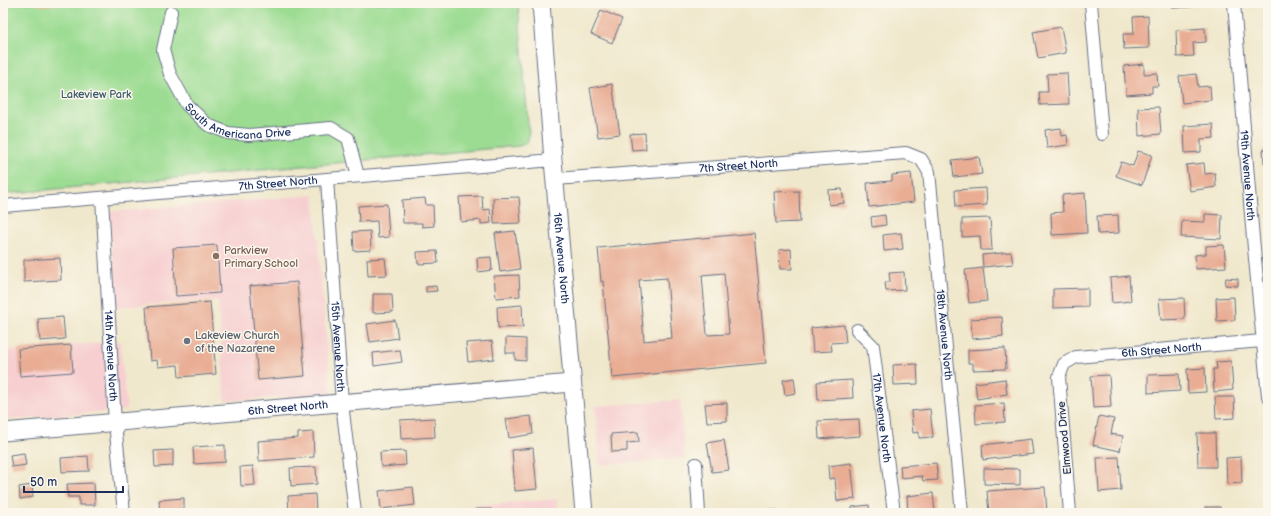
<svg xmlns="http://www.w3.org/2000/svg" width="1271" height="516" font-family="'Balsamiq Sans',sans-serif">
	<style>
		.built { fill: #f7cfd0 }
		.green { fill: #9bdc92; stroke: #5b8678 }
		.building { fill: #e9ad94; fill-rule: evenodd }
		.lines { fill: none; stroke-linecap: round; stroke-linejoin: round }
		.street-casing { stroke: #667084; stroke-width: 14 }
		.secondary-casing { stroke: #667084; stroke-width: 19 }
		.street { stroke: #fff; stroke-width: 12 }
		.secondary { stroke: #fff; stroke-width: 17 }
		.education-dot { fill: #8d6e63; stroke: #fbf7ec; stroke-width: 1.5 }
		.worship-dot { fill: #6b7280; stroke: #fbf7ec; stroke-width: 1.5 }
		.labels { text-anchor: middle; stroke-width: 3; stroke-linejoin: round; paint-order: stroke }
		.park-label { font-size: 11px; fill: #3b5a6b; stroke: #fbf7ec }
		.street-label { font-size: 11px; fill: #1b2f5e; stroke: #fbf7ec }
		.education-label { font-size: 11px; fill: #785e54; stroke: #fbf7ec; text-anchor: start }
		.worship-label { font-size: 11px; fill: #5b616d; stroke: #fbf7ec; text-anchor: start }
	</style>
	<rect width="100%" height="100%" fill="#fbf7ec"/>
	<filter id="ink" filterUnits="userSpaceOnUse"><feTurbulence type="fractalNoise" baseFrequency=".025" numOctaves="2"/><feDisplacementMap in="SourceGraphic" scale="8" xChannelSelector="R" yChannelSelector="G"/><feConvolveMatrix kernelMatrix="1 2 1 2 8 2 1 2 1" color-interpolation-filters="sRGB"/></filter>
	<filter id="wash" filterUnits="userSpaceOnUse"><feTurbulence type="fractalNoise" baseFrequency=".012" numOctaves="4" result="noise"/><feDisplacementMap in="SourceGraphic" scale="16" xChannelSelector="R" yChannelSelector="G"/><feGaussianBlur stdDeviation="0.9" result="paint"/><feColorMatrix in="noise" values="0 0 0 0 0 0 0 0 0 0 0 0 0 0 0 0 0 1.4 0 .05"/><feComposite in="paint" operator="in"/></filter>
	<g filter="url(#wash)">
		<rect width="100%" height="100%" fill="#f0e8cc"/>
		<!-- built -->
		<g class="built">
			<path d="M314 195 331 394 225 401 218 300 117 307 109 212Z"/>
			<path d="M120 341 127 410 7 420 3 351Z"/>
			<path d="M680 400 685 458 600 465 595 406Z"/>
			<path d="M557 499 558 513H471V506Z"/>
		</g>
		<!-- green -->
		<path class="green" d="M3 3H518L529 134C528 142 527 144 519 146L3 194Z"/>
		<g id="blocks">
			<!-- building -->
			<g class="building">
				<path d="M38 3H56V5L38 6Z"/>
				<path d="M1173 3H1189L1190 7 1173 8Z"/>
				<path d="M601 10 622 19 612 43 591 34Z"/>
				<path d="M1148 16 1149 48 1124 49 1123 34H1134L1133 17Z"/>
				<path d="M1061 27 1066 53 1038 58 1033 32Z"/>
				<path d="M1205 28 1206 42 1193 43 1194 56 1177 57 1176 30Z"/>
				<path d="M1144 64V74L1157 73 1158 86H1152V93L1126 95 1124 66Z"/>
				<path d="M1067 73 1069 104 1040 105 1039 92H1048L1047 74Z"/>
				<path d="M1196 74 1198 87 1210 86 1211 100 1182 103 1179 76Z"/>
				<path d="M612 84 620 134 598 137 590 88Z"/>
				<path d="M1159 107 1161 134 1139 136 1138 108Z"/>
				<path d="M1213 124 1214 138 1201 139V152L1185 153 1184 126Z"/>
				<path d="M1061 128 1062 136 1067 135 1068 145 1047 148 1045 130Z"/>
				<path d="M645 133 646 149 632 150 630 134Z"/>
				<path d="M1268 149V163H1264L1263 150Z"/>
				<path d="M1138 151 1152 155 1142 185 1116 176 1121 162 1133 166Z"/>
				<path d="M979 157 982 174 954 177 952 160Z"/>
				<path d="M1204 163 1205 174 1215 173 1216 187 1190 191 1186 165Z"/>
				<path d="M911 173 914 202 869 207 867 183 892 181V175Z"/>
				<path d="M986 188 987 205 956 207 955 190Z"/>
				<path d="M842 189 844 203 829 205 828 190Z"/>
				<path d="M799 191 800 222 776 223 774 192Z"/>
				<path d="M1085 193 1087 233 1052 235 1051 213 1063 212 1062 195Z"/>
				<path d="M482 196 483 210 490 209 491 223 481 224V220L461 222 459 197Z"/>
				<path d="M519 197 521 223 494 224 493 198Z"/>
				<path d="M425 198 426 205H433L434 226 422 227V223H403L402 200Z"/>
				<path d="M387 204 389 237 378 238 377 221 359 222 358 206Z"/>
				<path d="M1205 214 1222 215 1221 239 1181 237 1182 221 1205 222Z"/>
				<path d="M885 215 886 225 872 227 871 217Z"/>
				<path d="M1118 215 1119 233 1098 234 1097 216Z"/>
				<path d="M990 218 992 250H981L980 236 962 237V219Z"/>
				<path d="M370 231 371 250 354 251 353 232Z"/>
				<path d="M515 231 520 269 500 272 495 233Z"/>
				<path d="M754 233 766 363 612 378 603 281 601 282 598 248ZM724 273 729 334 707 335 702 275ZM667 278 672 338 644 341 639 280Z"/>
				<path d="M901 233 903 249 884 251 883 235Z"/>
				<path d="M217 245 220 293 176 296 173 248Z"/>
				<path d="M1224 245 1226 267 1196 269 1195 255 1206 254V246Z"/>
				<path d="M791 249 792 269H780L779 250Z"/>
				<path d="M437 251 438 263 418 264 417 252Z"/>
				<path d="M1011 252 1013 264 983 267 982 255Z"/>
				<path d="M491 257 492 270 478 272 477 258Z"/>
				<path d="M60 258 61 280 24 282V260Z"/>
				<path d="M385 258 387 275 368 276 367 259Z"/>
				<path d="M983 268 987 301 969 303 965 270Z"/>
				<path d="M904 272 905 290 886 291 885 282H890L889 273Z"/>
				<path d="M519 275 520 296 496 298 494 276Z"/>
				<path d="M1129 276 1131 301 1112 303 1110 278Z"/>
				<path d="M1226 278 1238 279V286L1225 285Z"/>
				<path d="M297 282 305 376 258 380 250 286Z"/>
				<path d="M436 286 437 291 426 292V287Z"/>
				<path d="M1088 288V307L1053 308V289Z"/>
				<path d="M373 294H392L393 312 373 313Z"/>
				<path d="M1234 297 1235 320 1217 321 1216 298Z"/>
				<path d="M1184 298 1185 319 1161 320 1159 299Z"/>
				<path d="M210 302 216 374 179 377 178 365 158 367 157 360 150 361 146 307Z"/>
				<path d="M522 305 523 327 498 328 497 307Z"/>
				<path d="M63 317 65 339 40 341 38 319Z"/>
				<path d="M1002 317 1003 336 972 339 971 319Z"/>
				<path d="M395 320 398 338 370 342 367 324Z"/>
				<path d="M844 325 846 342 831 343 832 351 813 352 811 328Z"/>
				<path d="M506 338 526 339V361L515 360V353H506Z"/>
				<path d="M492 341 494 359 468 362 466 343Z"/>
				<path d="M71 345 73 372 20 376 18 349Z"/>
				<path d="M1005 348 1006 369 973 370V363H968V350Z"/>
				<path d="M400 350 402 362 374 366 373 353Z"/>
				<path d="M1231 361 1233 390 1214 392 1213 369H1217L1216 362Z"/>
				<path d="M917 364 918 384 894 385 893 365Z"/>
				<path d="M1205 368 1206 392 1188 393 1187 369Z"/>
				<path d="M1179 374 1180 391 1148 393V375Z"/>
				<path d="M1109 375 1111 407 1093 408 1091 376Z"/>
				<path d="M794 378 796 393 785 395 783 380Z"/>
				<path d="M1005 379 1007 394 977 399 975 383Z"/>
				<path d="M852 380 853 398 818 400 817 382Z"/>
				<path d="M1215 397H1234L1235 418 1216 419Z"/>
				<path d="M727 403V421L707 422 705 404Z"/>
				<path d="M1004 403 1005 422 976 424 975 405Z"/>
				<path d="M930 409 933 437 919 438V432L913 433 911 411Z"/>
				<path d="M531 416 533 434 509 438 506 419Z"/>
				<path d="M1099 416 1114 419 1111 434 1123 436 1120 451 1093 445Z"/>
				<path d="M434 418 435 437 401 439 400 420Z"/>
				<path d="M859 419 860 436 819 439 818 421Z"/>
				<path d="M313 432 314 457 259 461 258 441 298 438V433Z"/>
				<path d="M638 432 639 442 627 443V451L612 452 611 434Z"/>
				<path d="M1197 433H1215L1216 467H1198Z"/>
				<path d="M1031 439 1033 454 983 460 982 445Z"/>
				<path d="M724 440 729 470 712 472 707 443Z"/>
				<path d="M225 445V462L194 464 193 447Z"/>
				<path d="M533 448 537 489 515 491 512 450Z"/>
				<path d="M173 450V466L155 467 154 451Z"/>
				<path d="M405 451 406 465 381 467 380 452Z"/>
				<path d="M24 453 26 465 12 467 10 455Z"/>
				<path d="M88 456 89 471 62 472 61 458Z"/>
				<path d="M1119 457 1121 490 1099 492 1097 458Z"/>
				<path d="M1241 457 1242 483 1227 484 1226 458Z"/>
				<path d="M851 463 855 499 837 501 835 478 829 479 828 466Z"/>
				<path d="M936 463 938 480 923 481 922 476 901 478 900 466Z"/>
				<path d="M253 466 255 485 241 486 240 467Z"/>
				<path d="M316 467 317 484 291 486 290 468Z"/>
				<path d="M984 468 1020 469V485L984 484Z"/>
				<path d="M94 483 95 505H79V497H68L67 484Z"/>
				<path d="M32 485 33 497 20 499 19 487Z"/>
				<path d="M413 487 415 505 381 509 379 491Z"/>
				<path d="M1045 487 1047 512 989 513 987 491Z"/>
				<path d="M933 493 935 513H908L907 496Z"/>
				<path d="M315 494 316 511 289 513 288 496Z"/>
				<path d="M184 498V513H160L159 500Z"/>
				<path d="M869 505 870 513H852V507Z"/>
				<rect x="1205" y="507" width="15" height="6"/>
				<rect x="476" y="509" width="15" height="4"/>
				<path d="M777 510V513H751V511Z"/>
			</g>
		</g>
	</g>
	<g filter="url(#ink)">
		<use href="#blocks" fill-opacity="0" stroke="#667084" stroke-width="1"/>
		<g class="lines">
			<defs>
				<g id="street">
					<path d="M1091 3 1102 134"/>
					<path id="s1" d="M1234 3 1252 227 1268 396"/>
					<path id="s2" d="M171 12 163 50 170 74 187 105 208 125 228 133 249 135 331 128 348 138 358 176"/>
					<path id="s3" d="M327 179 342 403 355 513"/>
					<path id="s4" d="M555 179 906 153 921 159 929 172 962 513"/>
					<path id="s5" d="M102 198 115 423 124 513"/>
					<path id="s6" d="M3 206 553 160"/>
					<path id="s7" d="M857 330 873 346 894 513"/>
					<path d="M696 464 699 513"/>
					<path id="s8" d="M1070 513 1059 377 1064 364 1076 357 1262 341"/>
				</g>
				<g id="secondary">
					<path id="s9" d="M541 3 553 160 584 513"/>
					<path id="s10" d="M3 432 572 383"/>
				</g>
			</defs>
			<!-- street casing -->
			<use href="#street" class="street-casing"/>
			<!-- secondary casing -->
			<use href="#secondary" class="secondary-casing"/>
			<!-- street -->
			<use href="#street" class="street"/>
			<!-- secondary -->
			<use href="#secondary" class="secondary"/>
		</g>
	</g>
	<!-- markers -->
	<circle class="education-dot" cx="216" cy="256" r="4"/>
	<circle class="worship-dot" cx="187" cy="341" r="4"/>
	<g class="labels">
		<!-- park labels -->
		<g class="park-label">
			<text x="96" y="98">Lakeview Park</text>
		</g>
		<!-- street labels -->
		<g class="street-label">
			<text dy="4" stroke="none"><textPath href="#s2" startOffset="156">South Americana Drive</textPath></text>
			<text dy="4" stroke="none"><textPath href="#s4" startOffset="184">7th Street North</textPath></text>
			<text dy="4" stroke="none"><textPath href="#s1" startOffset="173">19th Avenue North</textPath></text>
			<text dy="4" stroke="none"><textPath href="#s6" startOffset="276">7th Street North</textPath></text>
			<text dy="4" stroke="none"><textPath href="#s9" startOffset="256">16th Avenue North</textPath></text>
			<text dy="4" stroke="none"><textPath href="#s4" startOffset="547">18th Avenue North</textPath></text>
			<text dy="4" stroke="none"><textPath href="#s3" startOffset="168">15th Avenue North</textPath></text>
			<text dy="4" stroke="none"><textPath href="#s8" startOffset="250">6th Street North</textPath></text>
			<text dy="4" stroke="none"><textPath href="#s5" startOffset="158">14th Avenue North</textPath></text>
			<text dy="4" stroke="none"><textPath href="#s10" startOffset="286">6th Street North</textPath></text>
			<text dy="4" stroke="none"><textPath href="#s7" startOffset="95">17th Avenue North</textPath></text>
			<text transform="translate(1064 438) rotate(-95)" y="4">Elmwood Drive</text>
		</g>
		<!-- education labels -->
		<g class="education-label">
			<text x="224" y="254">Parkview<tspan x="224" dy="13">Primary School</tspan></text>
		</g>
		<!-- worship labels -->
		<g class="worship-label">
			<text x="195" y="339">Lakeview Church<tspan x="195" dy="13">of the Nazarene</tspan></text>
		</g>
	</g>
	<!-- margin -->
	<rect width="1271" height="516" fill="none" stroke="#fbf7ec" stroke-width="16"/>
	<!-- scale -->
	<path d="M24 486v6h99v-6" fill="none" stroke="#1b2f5e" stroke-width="2"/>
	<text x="30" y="486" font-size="12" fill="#1b2f5e" stroke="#fbf7ec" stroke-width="3" paint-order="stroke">50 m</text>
</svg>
